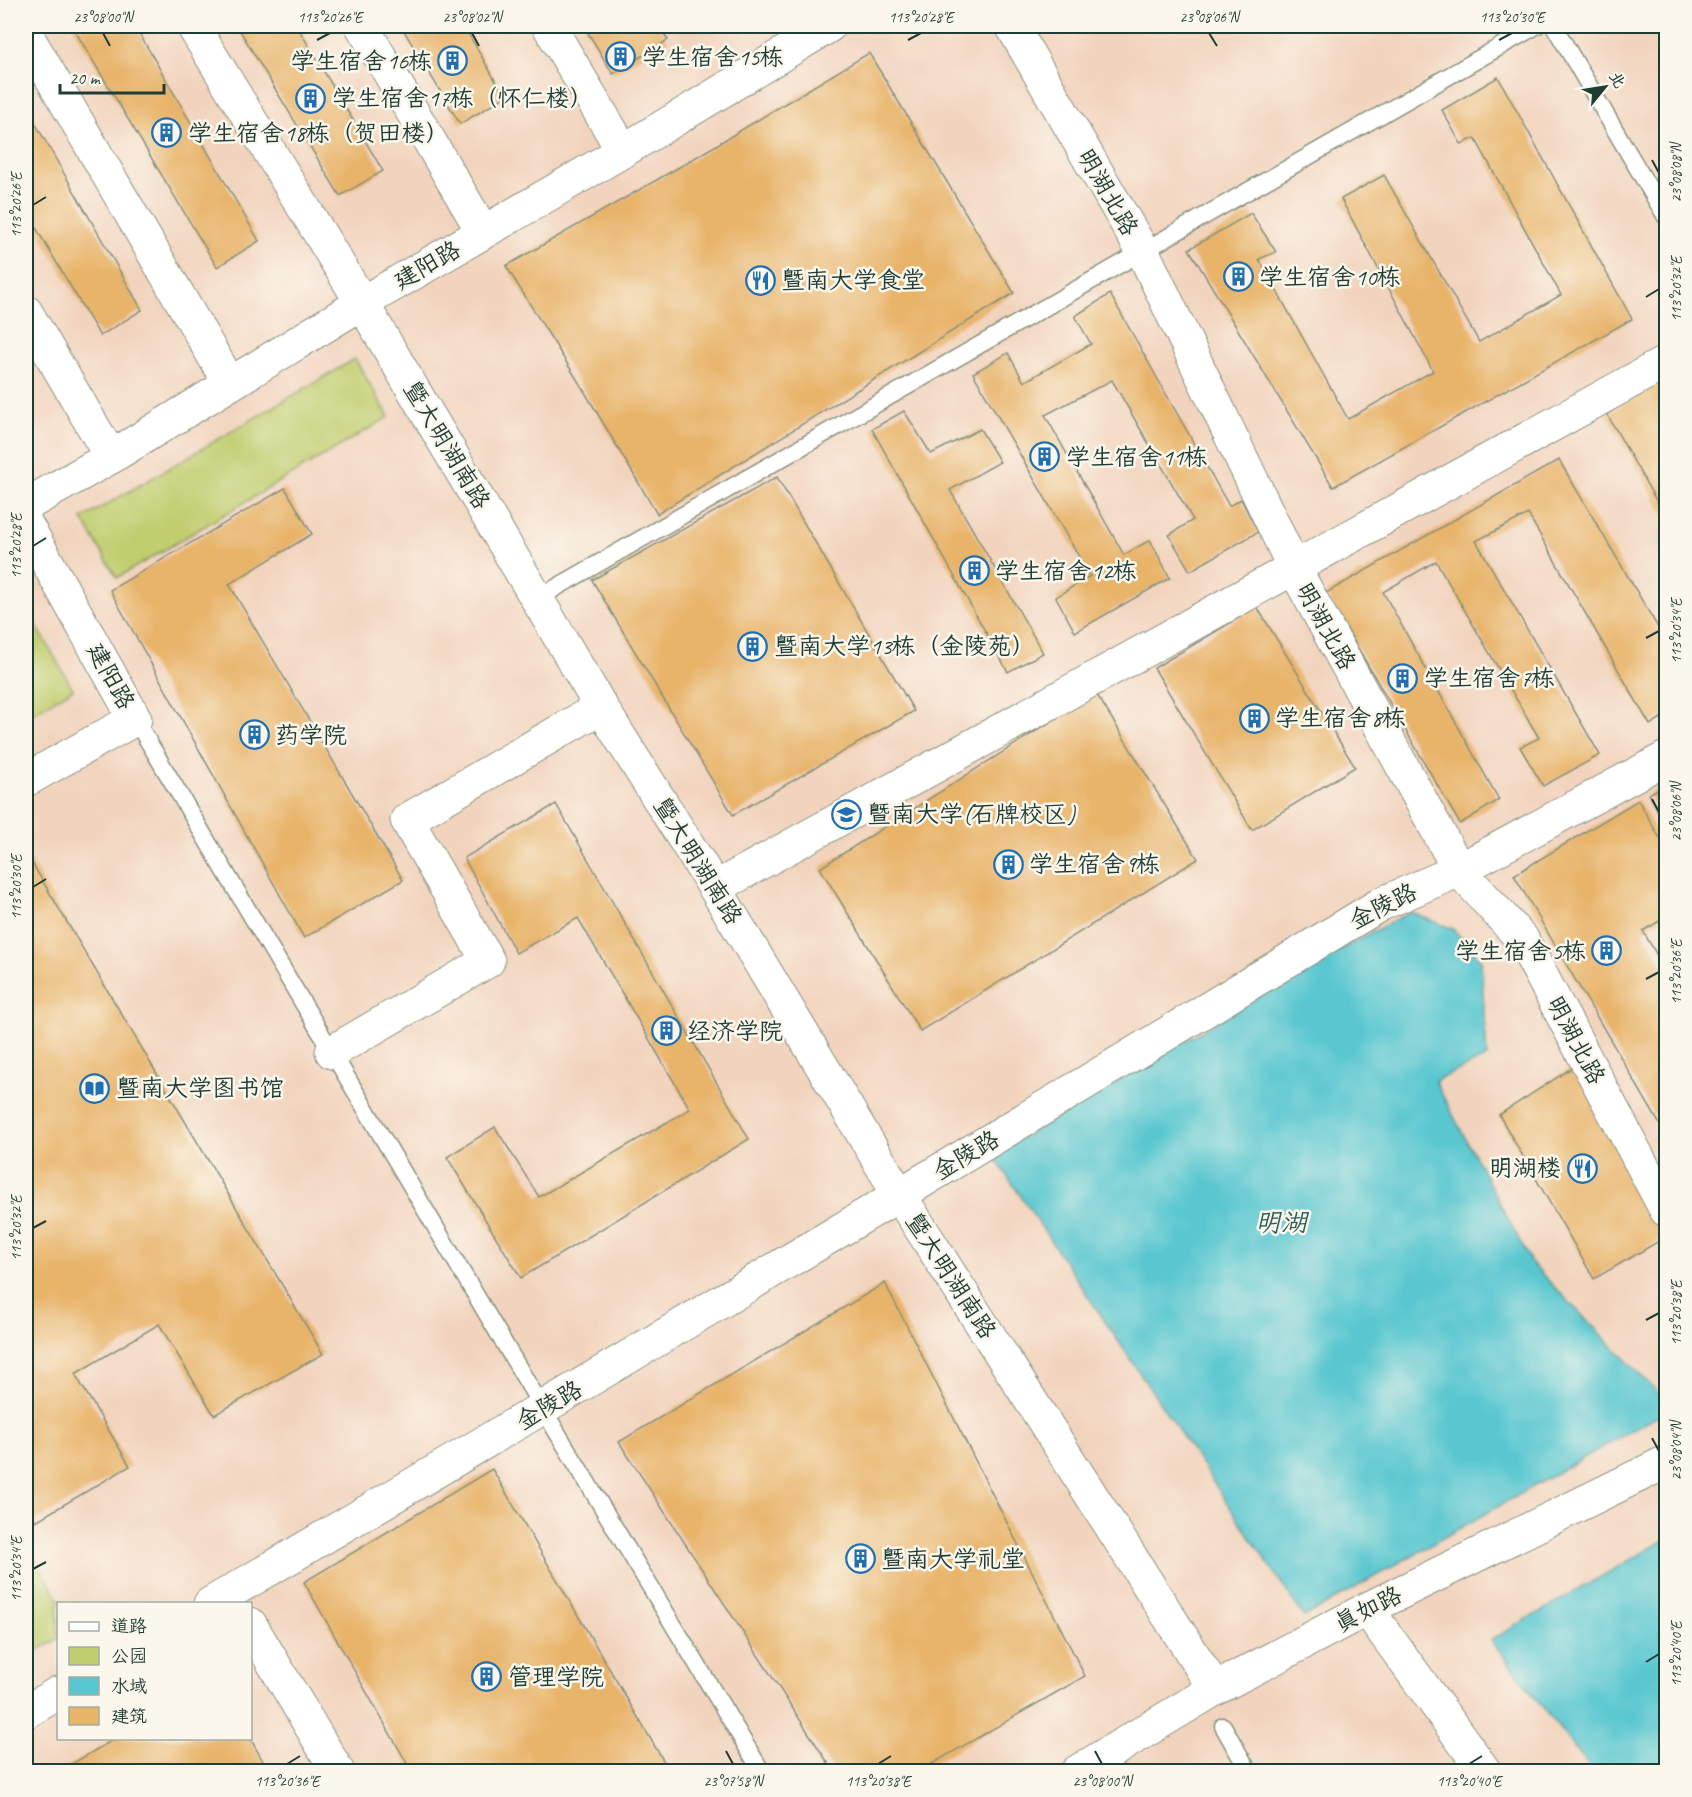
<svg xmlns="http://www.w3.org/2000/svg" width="1692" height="1797" font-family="Caveat,'LXGW WenKai TC',sans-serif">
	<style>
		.built { fill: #f2d4be; fill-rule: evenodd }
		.green { fill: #c1ce70; stroke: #708652; stroke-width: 1.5 }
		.water { fill: #5ac7d0; stroke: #3c8282; stroke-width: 1.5 }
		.building { fill: #e8b46a }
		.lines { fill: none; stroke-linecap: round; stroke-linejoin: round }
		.service-casing { stroke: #88907c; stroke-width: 19 }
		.minor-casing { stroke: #88907c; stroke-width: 35 }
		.service { stroke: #fff; stroke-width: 16 }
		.minor { stroke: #fff; stroke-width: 33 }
		.ticks { fill: none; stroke: #1f3d34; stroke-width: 2 }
		.labels { text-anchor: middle; stroke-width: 5; stroke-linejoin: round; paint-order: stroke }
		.poi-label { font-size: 24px; fill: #1f3d34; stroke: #fbf7ec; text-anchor: start }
		.street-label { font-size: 24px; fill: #1f3d34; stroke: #fbf7ec }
		.water-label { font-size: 26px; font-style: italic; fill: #2e605b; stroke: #fbf7ec }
		.neatline { fill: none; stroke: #1f3d34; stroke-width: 2 }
		.ticks-label { font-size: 15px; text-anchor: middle; fill: #1f3d34 }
	</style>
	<rect width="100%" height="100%" fill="#fbf7ec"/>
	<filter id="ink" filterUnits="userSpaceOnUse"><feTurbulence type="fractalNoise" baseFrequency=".0167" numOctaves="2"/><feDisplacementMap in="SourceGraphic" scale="12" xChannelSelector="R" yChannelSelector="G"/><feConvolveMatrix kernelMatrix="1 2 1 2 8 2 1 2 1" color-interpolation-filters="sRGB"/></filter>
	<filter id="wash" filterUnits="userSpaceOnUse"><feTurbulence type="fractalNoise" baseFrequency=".008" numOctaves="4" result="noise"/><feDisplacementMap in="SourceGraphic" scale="24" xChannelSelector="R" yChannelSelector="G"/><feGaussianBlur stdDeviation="1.35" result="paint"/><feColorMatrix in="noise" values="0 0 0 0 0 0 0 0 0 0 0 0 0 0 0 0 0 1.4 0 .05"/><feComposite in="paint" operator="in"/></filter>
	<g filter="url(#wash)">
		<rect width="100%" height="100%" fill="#f0e3c5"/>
		<!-- built -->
		<path class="built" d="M26 26H1666V1771L26 1772ZM58 1604H250V1738H58Z"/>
		<!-- green -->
		<g class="green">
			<path d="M355 359 389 417 117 578 82 519Z"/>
			<path d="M26 607 73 689 26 717Z"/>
			<path d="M26 1541 61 1603 58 1604V1639L29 1655 26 1649Z"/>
		</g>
		<!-- water -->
		<g class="water">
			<path d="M1410 912 1453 929 1481 960 1487 1057 1435 1081 1532 1264 1666 1401V1411L1304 1617 993 1155 1326 957Z"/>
			<path d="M1666 1539V1771H1592L1491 1640Z"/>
		</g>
		<g id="blocks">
			<!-- building -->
			<g class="building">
				<path d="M72 26H135L259 241 217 267Z"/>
				<path d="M237 26H297L383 171 340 196Z"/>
				<path d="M401 26H464L505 97 460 124Z"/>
				<path d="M584 26H659L668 40 613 74Z"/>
				<path d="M869 53 1014 293 657 514 583 389 506 266 688 162Z"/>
				<path d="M1498 77 1632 319 1333 487 1189 249 1251 213 1276 252 1259 259 1348 419 1433 371 1341 199 1384 175 1479 342 1561 295 1475 138 1461 144 1442 110Z"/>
				<path d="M26 107 142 310 100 336 26 211Z"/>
				<path d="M1110 294 1229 506 1241 499 1258 532 1190 571 1169 535 1193 520 1112 380 1045 415 1124 555 1150 540 1170 578 1075 632 1056 597 1090 576 973 373 1008 353 1024 382 1091 344 1075 316Z"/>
				<path d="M1666 377V518L1607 414Z"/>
				<path d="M904 411 931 454 980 429 1000 462 950 490 1043 653 1008 672 872 429Z"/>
				<path d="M1559 460 1666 641V715L1650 725 1528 514 1476 541 1600 755 1543 786 1520 747 1539 738 1436 561 1383 592 1499 800 1460 824 1326 593Z"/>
				<path d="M777 477 914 711 733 815 592 580Z"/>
				<path d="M285 488 312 534 229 584 403 880 304 938 110 590Z"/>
				<path d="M1257 607 1355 767 1252 830 1154 668Z"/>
				<path d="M1096 693 1198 859 920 1031 820 868Z"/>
				<path d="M1666 784V826L1649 794Z"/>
				<path d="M1638 800 1666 849V917L1643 931 1666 971V1135L1514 875Z"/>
				<path d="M556 804 749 1139 521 1278 447 1157 495 1127 539 1197 690 1109 578 918 516 953 464 858Z"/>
				<path d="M26 853 323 1354 214 1415 159 1324 75 1374 130 1466 36 1521 26 1503Z"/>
				<path d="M1573 1067 1666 1221V1237L1594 1279 1499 1115Z"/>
				<path d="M885 1283 1085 1676 918 1772H834L619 1442Z"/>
				<path d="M492 1469 670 1772H412L304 1582Z"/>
				<path d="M116 1738H250L269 1772H58Z"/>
			</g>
		</g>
	</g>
	<g filter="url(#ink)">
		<use href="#blocks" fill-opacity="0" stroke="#88907c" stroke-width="1.5"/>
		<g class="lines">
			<defs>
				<g id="service">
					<path d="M1554 26 1666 217"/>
					<path d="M538 598 1536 26"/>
					<path d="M135 719 543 1409 762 1772"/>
					<path d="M1223 1726 1249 1772"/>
				</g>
				<g id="minor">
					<path d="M193 26 362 303 601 707 715 888 900 1196 1215 1689"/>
					<path d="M362 26 483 232"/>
					<path d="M549 26 623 151"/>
					<path d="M1012 26 1142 250 1294 568 1459 870 1522 939 1666 1210"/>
					<path d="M26 34 230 384"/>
					<path d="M26 312 111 457"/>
					<path d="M26 505 111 457 362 303 623 151 829 26"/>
					<path d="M26 524 135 719 26 780"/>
					<path d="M715 888 1666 362"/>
					<path d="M332 1052 488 961 407 820 601 707"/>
					<path d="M210 1604C603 1374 992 1140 1381 904L1459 870 1666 758"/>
					<path d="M1367 1609 1485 1772"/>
					<path d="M250 1624 338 1772"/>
					<path d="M26 1712 58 1693"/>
					<path d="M1077 1772 1215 1689 1367 1609 1666 1462"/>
				</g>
			</defs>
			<!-- service casing -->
			<use href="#service" class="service-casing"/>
			<!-- minor casing -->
			<use href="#minor" class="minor-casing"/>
			<!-- service -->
			<use href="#service" class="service"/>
			<!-- minor -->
			<use href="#minor" class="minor"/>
		</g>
	</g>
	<!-- ticks -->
	<path class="ticks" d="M103 33 110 46M472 33 479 46M1209 33 1217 46M317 40 330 33M908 40 921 33M1499 40 1512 33M1652 160 1659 173M33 205 46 197M1646 297 1659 289M33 546 46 538M1646 638 1659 631M1652 799 1659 812M33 887 46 879M1646 979 1659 972M33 1228 46 1221M1646 1320 1659 1313M1652 1438 1659 1451M33 1569 46 1562M1646 1662 1659 1654M726 1751 733 1764M1095 1751 1102 1764M287 1764 300 1756M878 1764 891 1756M1469 1764 1482 1756"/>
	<!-- icons -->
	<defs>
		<symbol id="building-ring" viewBox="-11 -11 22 22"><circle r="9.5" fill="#fbf7ec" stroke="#1f6fb2" stroke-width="1.5"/><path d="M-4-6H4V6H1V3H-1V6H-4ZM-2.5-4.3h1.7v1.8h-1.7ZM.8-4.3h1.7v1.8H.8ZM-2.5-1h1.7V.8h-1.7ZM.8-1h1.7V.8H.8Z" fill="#1f6fb2"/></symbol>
		<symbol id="restaurant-ring" viewBox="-11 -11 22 22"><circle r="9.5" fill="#fbf7ec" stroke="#1f6fb2" stroke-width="1.5"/><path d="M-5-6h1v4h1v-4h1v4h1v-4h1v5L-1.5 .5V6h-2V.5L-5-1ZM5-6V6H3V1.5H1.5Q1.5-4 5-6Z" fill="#1f6fb2"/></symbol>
		<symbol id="university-ring" viewBox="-11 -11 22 22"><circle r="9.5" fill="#fbf7ec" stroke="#1f6fb2" stroke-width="1.5"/><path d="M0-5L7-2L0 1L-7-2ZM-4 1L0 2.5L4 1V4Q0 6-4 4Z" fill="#1f6fb2"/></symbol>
		<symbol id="library-ring" viewBox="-11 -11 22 22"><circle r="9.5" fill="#fbf7ec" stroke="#1f6fb2" stroke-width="1.5"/><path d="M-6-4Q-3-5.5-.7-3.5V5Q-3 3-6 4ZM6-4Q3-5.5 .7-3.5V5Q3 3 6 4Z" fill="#1f6fb2"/></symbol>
	</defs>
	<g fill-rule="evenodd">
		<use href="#building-ring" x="604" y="40" width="33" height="33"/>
		<use href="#building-ring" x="436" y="44" width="33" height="33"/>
		<use href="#building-ring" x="294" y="82" width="33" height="33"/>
		<use href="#building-ring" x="150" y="116" width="33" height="33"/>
		<use href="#building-ring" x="1222" y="260" width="33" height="33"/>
		<use href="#restaurant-ring" x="744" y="264" width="33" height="33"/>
		<use href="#building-ring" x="1028" y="440" width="33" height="33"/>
		<use href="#building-ring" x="958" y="554" width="33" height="33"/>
		<use href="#building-ring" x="736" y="630" width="33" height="33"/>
		<use href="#building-ring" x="1386" y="662" width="33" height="33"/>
		<use href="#building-ring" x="1238" y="702" width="33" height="33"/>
		<use href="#building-ring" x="238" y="718" width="33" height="33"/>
		<use href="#university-ring" x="830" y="798" width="33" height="33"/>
		<use href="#building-ring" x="992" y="848" width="33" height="33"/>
		<use href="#building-ring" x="1590" y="934" width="33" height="33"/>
		<use href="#building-ring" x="650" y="1014" width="33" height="33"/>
		<use href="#library-ring" x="78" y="1072" width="33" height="33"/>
		<use href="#restaurant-ring" x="1566" y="1152" width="33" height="33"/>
		<use href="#building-ring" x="844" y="1542" width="33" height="33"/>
		<use href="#building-ring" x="470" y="1660" width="33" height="33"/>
	</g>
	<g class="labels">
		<!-- poi labels -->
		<g class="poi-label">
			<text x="642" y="65">学生宿舍15栋</text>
			<text x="432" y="69" text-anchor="end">学生宿舍16栋</text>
			<text x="332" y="106">学生宿舍17栋（怀仁楼）</text>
			<text x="188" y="141">学生宿舍18栋（贺田楼）</text>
			<text x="1259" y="285">学生宿舍10栋</text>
			<text x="781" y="288">暨南大学食堂</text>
			<text x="1066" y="465">学生宿舍11栋</text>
			<text x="995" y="579">学生宿舍12栋</text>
			<text x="774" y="654">暨南大学13栋（金陵苑）</text>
			<text x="1424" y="686">学生宿舍7栋</text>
			<text x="1275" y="726">学生宿舍8栋</text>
			<text x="275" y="743">药学院</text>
			<text x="867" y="822">暨南大学(石牌校区)</text>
			<text x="1029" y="872">学生宿舍9栋</text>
			<text x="1586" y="959" text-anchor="end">学生宿舍5栋</text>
			<text x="687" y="1039">经济学院</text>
			<text x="116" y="1096">暨南大学图书馆</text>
			<text x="1561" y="1176" text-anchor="end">明湖楼</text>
			<text x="881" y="1567">暨南大学礼堂</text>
			<text x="508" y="1685">管理学院</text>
		</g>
		<!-- street labels -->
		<g class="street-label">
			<text transform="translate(1108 192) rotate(60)" y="8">明湖北路</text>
			<text transform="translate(427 265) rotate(-30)" y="8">建阳路</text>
			<text transform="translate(447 445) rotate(59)" y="8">暨大明湖南路</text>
			<text transform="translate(1326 626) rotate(61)" y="8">明湖北路</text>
			<text transform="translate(111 676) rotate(61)" y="8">建阳路</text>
			<text transform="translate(698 861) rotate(58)" y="8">暨大明湖南路</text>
			<text transform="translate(1383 906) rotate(-27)" y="8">金陵路</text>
			<text transform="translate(1576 1040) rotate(62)" y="8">明湖北路</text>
			<text transform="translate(966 1155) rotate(-31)" y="8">金陵路</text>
			<text transform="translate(951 1276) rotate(57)" y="8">暨大明湖南路</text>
			<text transform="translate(549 1405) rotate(-31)" y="8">金陵路</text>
			<text transform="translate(1368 1609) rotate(-27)" y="8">真如路</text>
		</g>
		<!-- water labels -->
		<g class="water-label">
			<text x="1281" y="1231">明湖</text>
		</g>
	</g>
	<!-- margin -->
	<rect width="1692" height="1797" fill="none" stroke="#fbf7ec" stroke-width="66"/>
	<!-- legend -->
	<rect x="57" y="1602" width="195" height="138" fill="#fbf7ec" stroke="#a3ada2" stroke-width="1.5"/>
	<rect x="69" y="1622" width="30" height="9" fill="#ffffff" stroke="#a3ada2" stroke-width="1.5"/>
	<text x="111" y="1632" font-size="18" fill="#1f3d34">道路</text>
	<rect x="69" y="1647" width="30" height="18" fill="#c1ce70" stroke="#a3ada2" stroke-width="1.5"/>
	<text x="111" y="1662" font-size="18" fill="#1f3d34">公园</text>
	<rect x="69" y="1677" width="30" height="18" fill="#5ac7d0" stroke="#a3ada2" stroke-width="1.5"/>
	<text x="111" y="1692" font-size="18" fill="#1f3d34">水域</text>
	<rect x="69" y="1707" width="30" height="18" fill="#e8b46a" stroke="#a3ada2" stroke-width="1.5"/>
	<text x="111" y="1722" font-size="18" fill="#1f3d34">建筑</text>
	<!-- north arrow -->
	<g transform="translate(1605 87) rotate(60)" stroke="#fbf7ec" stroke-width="4.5" paint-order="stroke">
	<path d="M0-4.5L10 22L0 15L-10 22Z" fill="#1f3d34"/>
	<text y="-9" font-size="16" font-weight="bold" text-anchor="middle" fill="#1f3d34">北</text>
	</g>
	<!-- scale -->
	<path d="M60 84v9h104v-9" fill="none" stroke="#1f3d34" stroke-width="3"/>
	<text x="69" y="84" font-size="18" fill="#1f3d34" stroke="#fbf7ec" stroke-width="4.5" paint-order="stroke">20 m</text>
	<rect x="33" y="33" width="1626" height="1731" class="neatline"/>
	<g class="ticks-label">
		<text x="103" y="22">23°08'00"N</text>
		<text x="330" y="22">113°20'26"E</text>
		<text x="472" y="22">23°08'02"N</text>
		<text x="921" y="22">113°20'28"E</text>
		<text x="1209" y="22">23°08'06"N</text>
		<text x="1512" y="22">113°20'30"E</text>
		<text transform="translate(1676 173) rotate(-90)" y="5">23°08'08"N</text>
		<text transform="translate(16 205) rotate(-90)" y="5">113°20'26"E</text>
		<text transform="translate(1676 289) rotate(-90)" y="5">113°20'32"E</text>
		<text transform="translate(16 546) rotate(-90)" y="5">113°20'28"E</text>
		<text transform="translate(1676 631) rotate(-90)" y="5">113°20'34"E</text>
		<text transform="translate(1676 812) rotate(-90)" y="5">23°08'06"N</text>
		<text transform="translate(16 887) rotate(-90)" y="5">113°20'30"E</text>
		<text transform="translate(1676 972) rotate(-90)" y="5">113°20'36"E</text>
		<text transform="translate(16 1228) rotate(-90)" y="5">113°20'32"E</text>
		<text transform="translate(1676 1313) rotate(-90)" y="5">113°20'38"E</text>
		<text transform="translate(1676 1451) rotate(-90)" y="5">23°08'04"N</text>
		<text transform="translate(16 1569) rotate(-90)" y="5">113°20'34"E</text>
		<text transform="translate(1676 1654) rotate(-90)" y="5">113°20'40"E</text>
		<text x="287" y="1786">113°20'36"E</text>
		<text x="733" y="1786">23°07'58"N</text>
		<text x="878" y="1786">113°20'38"E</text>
		<text x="1102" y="1786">23°08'00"N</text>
		<text x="1469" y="1786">113°20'40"E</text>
	</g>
</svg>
